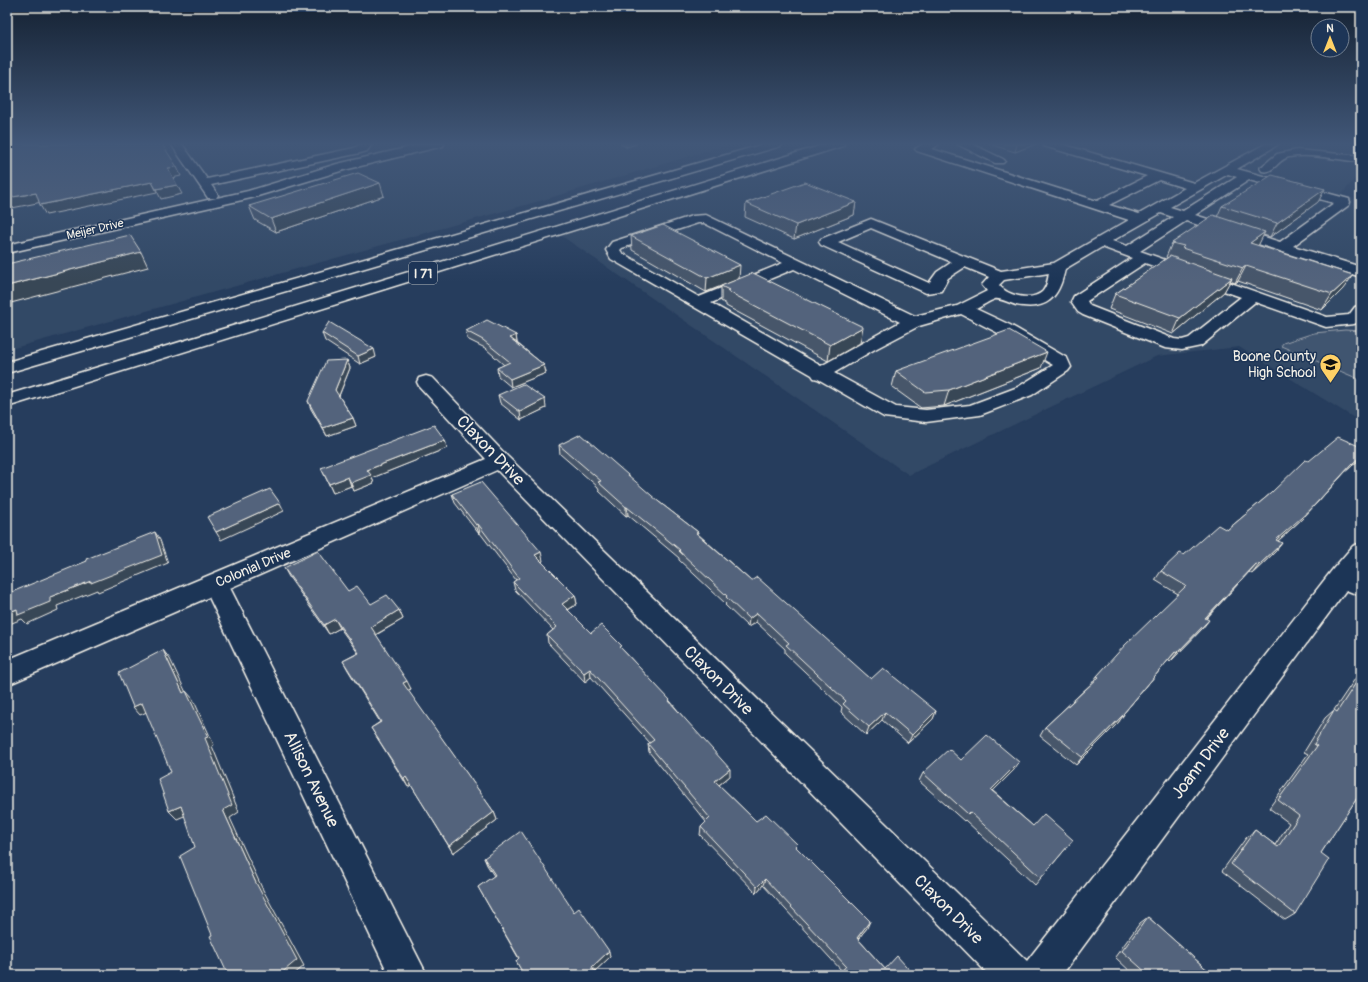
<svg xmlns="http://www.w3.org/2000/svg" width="1368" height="982" font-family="Pangolin,sans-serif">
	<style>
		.built { fill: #334966 }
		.green { fill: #40546f; stroke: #9aa2ac }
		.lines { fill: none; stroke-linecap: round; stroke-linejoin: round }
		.minor-casing { stroke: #f4f1e8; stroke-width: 3 }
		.highway-casing { stroke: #f4f1e8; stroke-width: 3 }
		.minor { fill: #1d3557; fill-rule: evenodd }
		.highway { fill: #1d3557; fill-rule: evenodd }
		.wall { fill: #47566a; stroke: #f4f1e8 }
		.shaded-wall { fill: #394656; stroke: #f4f1e8 }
		.building { fill: #52647b; stroke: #f4f1e8 }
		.labels { text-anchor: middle; stroke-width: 3; stroke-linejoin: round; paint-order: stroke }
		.far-street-label { font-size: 12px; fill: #f4f1e8; stroke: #1d3557 }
		.shield { fill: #1d3557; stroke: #b4b9bc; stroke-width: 1 }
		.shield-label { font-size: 13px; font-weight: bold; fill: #f4f1e8 }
		.poi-label { font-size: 14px; fill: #f4f1e8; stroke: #1d3557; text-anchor: end }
		.street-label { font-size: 14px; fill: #f4f1e8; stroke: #1d3557 }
		.near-street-label { font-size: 17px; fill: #f4f1e8; stroke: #1d3557 }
	</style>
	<rect width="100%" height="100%" fill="#263d5d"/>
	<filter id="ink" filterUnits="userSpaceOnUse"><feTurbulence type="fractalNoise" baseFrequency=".025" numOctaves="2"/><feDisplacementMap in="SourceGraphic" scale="8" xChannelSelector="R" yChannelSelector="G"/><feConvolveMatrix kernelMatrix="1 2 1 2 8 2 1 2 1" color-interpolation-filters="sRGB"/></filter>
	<g filter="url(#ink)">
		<!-- built -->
		<g class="built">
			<path d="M7 144H730L543 200 7 350Z"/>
			<path d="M839 144H1361V168L1359 174 1341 195 1361 201V422L1239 347 1157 356 909 475 556 232Z"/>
		</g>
		<!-- green -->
		<path class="green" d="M1345 330 1361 331V380L1281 346 1283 343 1314 333Z"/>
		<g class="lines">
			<defs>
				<g id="minor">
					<path d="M171 144H182L207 179 354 148 361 144H372L367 151 360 153 211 185 218 195 216 198H208Z"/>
					<path d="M423 144H444L443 146 344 170 251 198 7 253V245L248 191 337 164Z"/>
					<path d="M923 144H939L932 149 1097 201 1147 176 1044 146 1043 144H1061L1194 183 1265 144H1279L1237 169 1349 199 1350 202 1349 205 1293 246 1361 267V277L1186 221 1140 251 1327 317 1349 315 1355 307 1361 305V321L1354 324 1326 327 1255 302 1201 346 1182 350 1165 348 1083 315 1078 312 1071 302 1074 296 1132 258 1102 247 1065 269C1059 298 1047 311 1016 305 1010 303 1000 298 995 299 989 301 982 306 976 309L1010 325 1067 358 1071 367 1068 371 1032 395 980 415 926 422 884 417 818 379 814 378 812 375 611 259 606 250 612 242 692 216 706 215 915 316 957 306 987 291 982 285 989 277 965 267 948 278 941 291 926 293 821 245 819 242 821 239 871 219 1001 271 1054 263 1129 220 917 151 915 149ZM1228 174 1237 177 1183 211 1170 207ZM1159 180 1185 188 1139 214 1109 205ZM1249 180 1334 203 1280 242 1195 215ZM1161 213 1173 217 1127 246 1112 241ZM698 223H704L783 263 699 297 622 253 620 250 622 248ZM871 228 952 262 937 272 929 283 838 242ZM1145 263 1241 297 1189 338 1182 340 1174 339 1090 306 1087 301ZM794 269 900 322 821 366 711 303ZM1049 273C1048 279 1047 286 1043 291 1032 302 1007 296 999 285L1004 280ZM961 314 998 333 1053 365 1018 387 970 405 926 410 896 407 834 373 875 349 919 326Z"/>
					<path d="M957 144H972L1003 159 1005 161 1003 163H995Z"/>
					<path d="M1297 150 1361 156V162C1338 160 1312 153 1289 157 1278 159 1274 174 1262 171L1260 168 1277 154Z"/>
					<path d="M426 376 433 378 507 456 1027 961 1333 569 1353 546 1361 543V570L1358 573 1361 575V596L1346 590 1062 975H989L497 470 230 588 427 975H389L209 597 7 685V660L486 459 419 386 417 382 419 378Z"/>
				</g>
				<g id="highway">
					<path d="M764 144H782L781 146 7 373V362Z"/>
					<path d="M826 144H844L843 146 7 407V395Z"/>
				</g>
			</defs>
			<!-- minor casing -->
			<use href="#minor" class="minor-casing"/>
			<!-- highway casing -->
			<use href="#highway" class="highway-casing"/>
			<!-- minor -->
			<use href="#minor" class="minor"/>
			<!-- highway -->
			<use href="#highway" class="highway"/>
		</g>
		<!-- wall -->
		<g class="wall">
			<path d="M620 144H637L626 147Z"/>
			<path d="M989 144H1036L1015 152Z"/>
			<path d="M1325 189 1318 202 1270 237 1263 235 1258 245 1343 289 1322 310 1238 281 1235 283 1230 281 1224 292 1173 334 1109 309 1115 294 1168 258 1166 257 1172 243 1217 217 1222 206Z"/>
			<path d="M384 196 276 232 255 220 249 206Z"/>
			<path d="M856 202 854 215 794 239 745 217 746 203Z"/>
			<path d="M631 236 739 279 860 343 828 361 726 306V304L721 301V286L706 292 632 250Z"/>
			<path d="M466 331 516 335 517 343 544 365 546 373 511 387 498 376 497 368 504 365 485 348 467 339Z"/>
			<path d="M322 333 376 357 360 364 325 341Z"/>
			<path d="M347 360 350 368 339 396 353 418 356 426 327 436 311 409 308 401Z"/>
			<path d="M1041 368 944 406 921 408 892 387 896 371Z"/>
			<path d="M498 395 546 408 521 420 500 403Z"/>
			<path d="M445 440 447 448 372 478 374 483 354 491 351 486 333 493 321 468Z"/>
			<path d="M559 445 659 502 698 532V534L751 581 871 679 936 711 933 719 908 743 882 720 866 735 841 712 842 707 785 653V649L756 622 748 627 725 605 726 604 679 560V558L628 515 626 516 599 491 598 487 560 454Z"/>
			<path d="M1360 459 1345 472 1303 518 1278 541 1282 543 1275 552 1252 574 1249 572 1206 619 1202 629 1170 662 1168 660 1123 714H1124L1118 723 1076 765 1040 736 1045 727 1092 683 1097 676 1178 594 1155 580 1161 571 1184 555 1227 530 1270 494 1309 461Z"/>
			<path d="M452 494 543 561 541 562 575 595 577 604 568 610 591 633 623 650 671 702 730 776 719 785 756 821 796 847 867 928 858 939 885 969 914 975H839L842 971 763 885 756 893 700 835 701 827 706 822 649 752 648 744 650 743 591 677 585 682 548 643 547 635 553 630 515 590 513 582 516 580 480 533 479 534 455 503Z"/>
			<path d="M284 568 348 591 371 604 399 610 403 619 376 635 411 689 408 691 494 812 497 820 453 853 411 785 408 787 376 736 371 728 380 722 348 670 343 661 358 653 340 628 329 634 289 577Z"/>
			<path d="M1361 670V792L1321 853 1295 914 1285 920 1222 871 1246 838 1255 830 1275 845 1289 823 1269 808 1308 754 1304 752 1325 718 1334 710Z"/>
			<path d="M961 760 1014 770 993 791 1033 826 1073 840 1035 885 965 820 964 821 919 781 923 773Z"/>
			<path d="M484 858 574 912 610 957 595 971 597 975H524L516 961 519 959 478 887 494 876 487 865Z"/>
			<path d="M1148 917 1213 975H1134L1115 957 1140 923Z"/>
		</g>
		<!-- shaded-wall -->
		<g class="shaded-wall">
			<path d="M626 144H637L626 147Z"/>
			<path d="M1017 144H1036L1015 152Z"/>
			<path d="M177 167 181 176 172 178 168 168Z"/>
			<path d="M152 182 157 192 46 215 40 205Z"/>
			<path d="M380 183 384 196 276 232 271 219Z"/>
			<path d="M177 185 182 194 161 199 156 189Z"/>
			<path d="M1325 189 1318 202 1270 237 1277 223Z"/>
			<path d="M36 193 42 202 7 209V198Z"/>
			<path d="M856 202 854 215 794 239 796 225Z"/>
			<path d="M1265 232 1258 246 1250 243Z"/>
			<path d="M141 252 148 267 7 304V286Z"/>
			<path d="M740 265 739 279 706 292 707 278Z"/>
			<path d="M1246 266 1238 281 1235 283 1243 268Z"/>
			<path d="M1353 275 1343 289 1322 310 1332 294Z"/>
			<path d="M1232 278 1224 292 1173 334 1180 318Z"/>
			<path d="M863 327 860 343 828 361 830 345Z"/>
			<path d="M516 335 517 343 510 338Z"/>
			<path d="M374 349 376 357 360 364 358 356Z"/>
			<path d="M1047 352 1041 368 944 406 949 390Z"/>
			<path d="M347 360 350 368 338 398 335 390Z"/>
			<path d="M544 365 546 373 511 387 510 379Z"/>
			<path d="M545 399 546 408 521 420 520 412Z"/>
			<path d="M353 418 356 426 327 436 323 428Z"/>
			<path d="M445 440 447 448 372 478 374 483 354 491 351 483 367 470Z"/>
			<path d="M1361 456 1360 459 1345 472 1303 518 1270 548 1276 540 1352 464Z"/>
			<path d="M348 477 351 486 333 493 329 484Z"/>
			<path d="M280 503 284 511 221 540 216 532Z"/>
			<path d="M626 507H627L628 515 626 516Z"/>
			<path d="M478 524 480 533 479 534 476 525Z"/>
			<path d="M155 532 160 540 168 563 98 592 97 590 57 606 58 610 27 624 22 619 7 625V613L50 597 91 581Z"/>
			<path d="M1282 543 1275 552 1252 574 1259 565Z"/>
			<path d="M541 552 543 561 536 564 535 555Z"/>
			<path d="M1256 564 1249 572 1199 626 1205 618Z"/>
			<path d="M575 595 577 604 563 613 562 604Z"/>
			<path d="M399 610 403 619 375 635 371 627Z"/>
			<path d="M757 613 756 622 748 627 749 619Z"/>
			<path d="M335 619 340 628 329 634 324 625Z"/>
			<path d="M1209 620 1202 629 1170 662 1177 653Z"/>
			<path d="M163 650 170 659 190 701 183 693Z"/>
			<path d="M1175 652 1168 660 1116 722 1123 714Z"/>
			<path d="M590 669 591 677 585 682 584 673Z"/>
			<path d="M407 681 411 689 406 691 403 683Z"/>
			<path d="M186 691 193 699 214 745 212 746 239 812 230 818 262 888 304 966 293 975H279L255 881 223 810Z"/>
			<path d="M142 703 149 711 140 715 133 707Z"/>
			<path d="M936 711 933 719 908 743 912 735Z"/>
			<path d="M885 712 882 720 866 735 869 727Z"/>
			<path d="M1124 714 1118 723 1076 765 1082 757Z"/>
			<path d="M1019 762 1014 770 987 797 991 790Z"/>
			<path d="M730 769V776L714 789 715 781Z"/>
			<path d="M406 777 411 785 408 787 404 779Z"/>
			<path d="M181 806 189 814 177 819 169 811Z"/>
			<path d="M494 812 497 820 453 853 449 846Z"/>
			<path d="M765 879 763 885 756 893 757 887Z"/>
			<path d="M870 921 867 928 854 944 857 938Z"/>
			<path d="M609 951 610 957 593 973 592 967Z"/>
		</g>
		<!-- building -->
		<g class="building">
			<path d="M7 144H162L177 167 168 168 177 185 156 189 152 182 40 205 36 193 7 198Z"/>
			<path d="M358 173 380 183 271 219 249 206Z"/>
			<path d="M1272 175 1325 189 1277 223 1222 206Z"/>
			<path d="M805 182 856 202 796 225 746 203Z"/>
			<path d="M1213 215 1265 232 1250 243 1353 275 1332 294 1246 266 1243 268 1182 248 1184 246 1172 243Z"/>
			<path d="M663 225 740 265 707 278 631 236Z"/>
			<path d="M130 235 141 252 7 286V264Z"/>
			<path d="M1170 256 1232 278 1180 318 1115 294Z"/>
			<path d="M753 273 863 327 830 345 727 291 729 290 721 286Z"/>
			<path d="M487 320 516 335 510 338 544 365 510 379 497 368 510 362 483 340 466 331Z"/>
			<path d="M329 322 374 349 358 356 322 333Z"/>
			<path d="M1009 330 1047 352 949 390 925 392 896 371Z"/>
			<path d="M347 360 335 390 353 418 323 428 308 401 326 361Z"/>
			<path d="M523 384 545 399 520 412 498 395Z"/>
			<path d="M434 425 445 440 367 470 371 475 351 483 348 477 329 484 321 468Z"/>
			<path d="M581 434 659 502 698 532 696 533 751 581 757 577 871 679 883 668 936 711 912 735 885 712 869 727 843 704 846 701 786 645 789 643 757 613 749 619 726 597 727 596 679 551 680 550 627 507H626L598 482 601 481 559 445Z"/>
			<path d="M1338 437 1361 447V456L1352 464 1310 510 1276 540 1282 543 1259 565 1256 564 1205 618 1209 620 1177 653 1175 652 1123 714H1124L1082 757 1045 727 1099 677 1097 676 1125 645 1186 586 1161 571 1180 553 1184 555 1218 525 1227 530 1270 494 1305 460 1309 461Z"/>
			<path d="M481 482 541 552 535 555 575 595 562 604 591 633 601 625 622 646 620 647 670 700 669 701 730 769 715 781 756 821 766 814 797 844 795 846 870 921 857 938 885 969 897 956 914 975H842L840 973 846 966 765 879 757 887 701 827 710 818 648 744 654 740 590 669 584 673 547 635 557 627 513 582 519 578 478 524 476 525 452 494Z"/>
			<path d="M270 489 280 503 216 532 207 517Z"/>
			<path d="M155 532 162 555 91 583V581L50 597V602L18 615 17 609 7 613V594L87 561 86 559Z"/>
			<path d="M318 551 348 591 357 586 371 604 387 595 399 610 371 627 407 681 403 683 494 812 449 846 406 777 404 779 371 728 381 722 343 661 359 653 335 619 324 625 284 568Z"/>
			<path d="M163 650 183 693 186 691 208 737 205 738 232 805 223 810 255 881 297 960 279 975H228L210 936 212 935 180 856 195 847 181 806 169 811 158 779 171 772 142 703 133 707 119 673Z"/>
			<path d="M1361 675V792L1321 853 1329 859 1295 914 1231 864 1255 830 1278 847 1299 816 1278 800 1317 746 1314 744 1334 710 1337 712Z"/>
			<path d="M987 735 1019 762 991 790 1033 826 1044 814 1073 840 1041 878 970 812 968 814 923 773 949 749 961 760Z"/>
			<path d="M521 831 574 912 579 908 609 951 592 967 597 975H524L516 961 519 958 478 887 495 875 484 858Z"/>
			<path d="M1148 917 1213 975H1149L1122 951Z"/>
		</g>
	</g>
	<!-- sky -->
	<linearGradient id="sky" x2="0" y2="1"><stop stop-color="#152233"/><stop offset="0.51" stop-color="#415778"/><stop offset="1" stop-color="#415778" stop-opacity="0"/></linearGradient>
	<rect width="1368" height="282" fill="url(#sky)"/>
	<!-- icons -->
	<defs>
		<symbol id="school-pin" viewBox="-11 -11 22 30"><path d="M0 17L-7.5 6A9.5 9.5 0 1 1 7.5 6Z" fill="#ffd166" stroke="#1d3557"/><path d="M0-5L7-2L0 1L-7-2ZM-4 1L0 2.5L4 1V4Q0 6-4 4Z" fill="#111"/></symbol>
	</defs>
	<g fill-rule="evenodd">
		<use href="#school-pin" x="1318" y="352" width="25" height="34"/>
	</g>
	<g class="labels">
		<!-- far-street labels -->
		<g class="far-street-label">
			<text transform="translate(95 229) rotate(-13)" y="4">Meijer Drive</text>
		</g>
		<!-- shield labels -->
		<rect class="shield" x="409" y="262" width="28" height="22" rx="3"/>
		<g class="shield-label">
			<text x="423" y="278">I 71</text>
		</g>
		<!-- poi labels -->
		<g class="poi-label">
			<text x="1316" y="361">Boone County<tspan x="1316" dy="16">High School</tspan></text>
		</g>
		<!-- street labels -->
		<g class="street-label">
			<text transform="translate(253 567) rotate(-23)" y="5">Colonial Drive</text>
		</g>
		<!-- near-street labels -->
		<g class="near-street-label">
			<text transform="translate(491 450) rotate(46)" y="6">Claxon Drive</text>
			<text transform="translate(719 680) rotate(45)" y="6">Claxon Drive</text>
			<text transform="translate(1200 763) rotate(-53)" y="6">Joann Drive</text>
			<text transform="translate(312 779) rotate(64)" y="6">Allison Avenue</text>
			<text transform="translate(949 909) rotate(45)" y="6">Claxon Drive</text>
		</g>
	</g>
	<!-- margin -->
	<rect width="1368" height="982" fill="none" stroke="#1d3557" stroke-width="24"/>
	<rect x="12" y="12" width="1344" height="958" fill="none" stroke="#f4f1e8" stroke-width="1.5" filter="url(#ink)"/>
	<!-- north arrow -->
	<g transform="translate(1330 38)"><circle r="19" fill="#1d3557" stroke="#738091"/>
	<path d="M0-3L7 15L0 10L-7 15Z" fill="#ffd166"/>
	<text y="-6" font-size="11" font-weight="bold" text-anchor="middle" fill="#f4f1e8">N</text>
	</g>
</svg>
